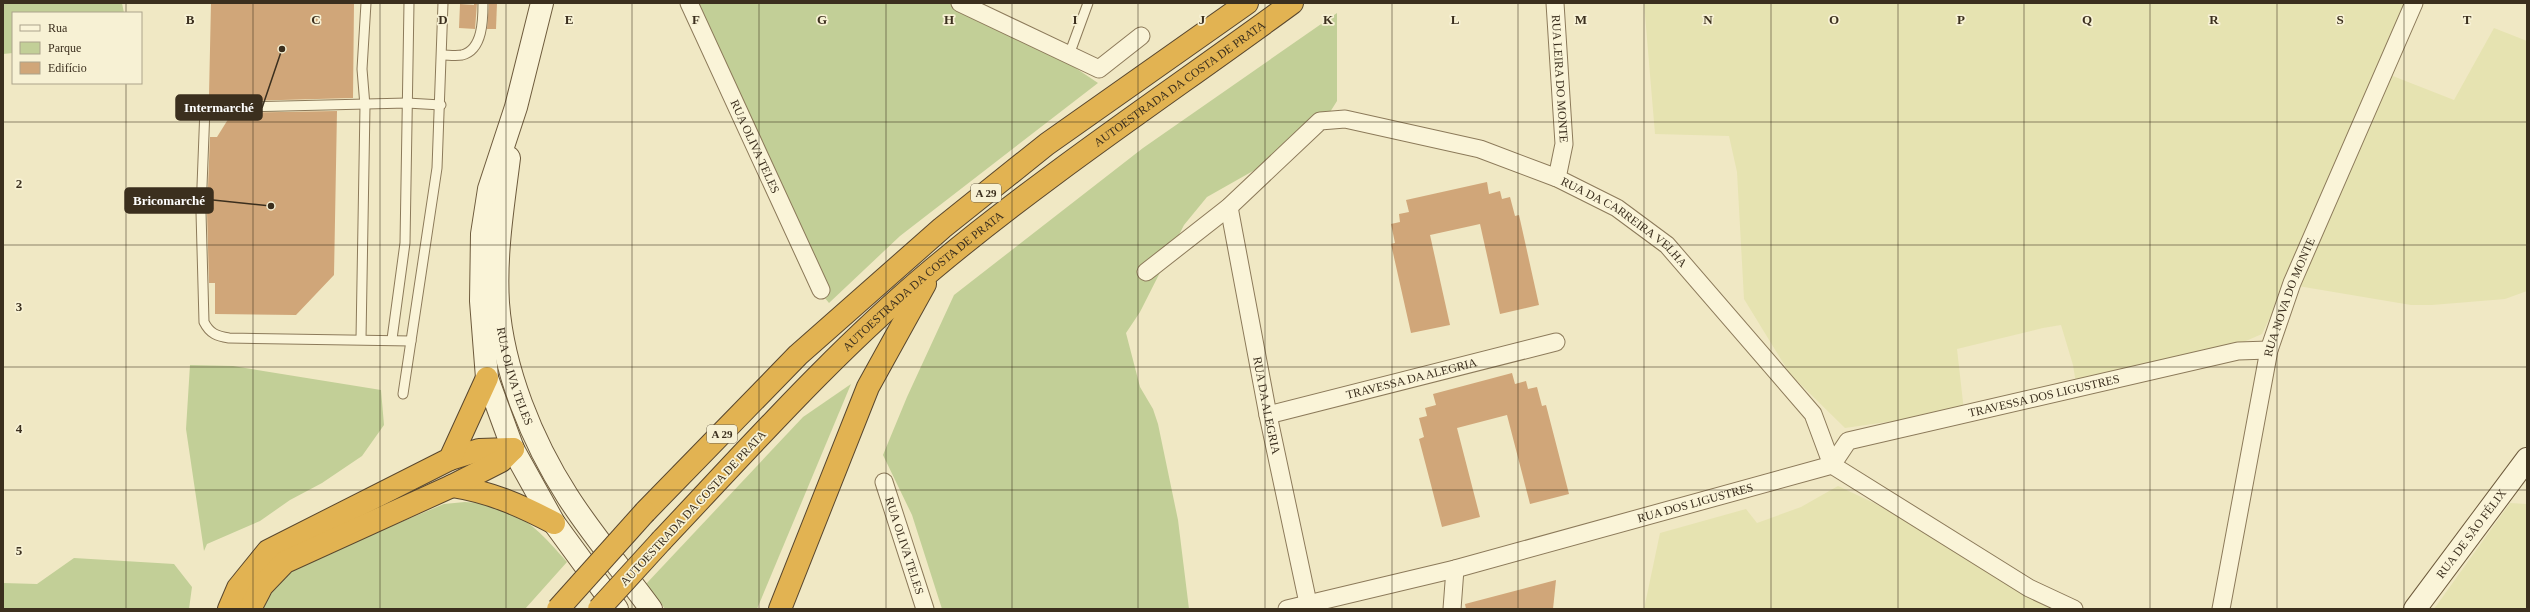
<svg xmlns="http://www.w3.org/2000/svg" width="2530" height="612" font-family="Georgia,serif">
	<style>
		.farmland { fill: #e6e3b1 }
		.green { fill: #c2cf97 }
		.building { fill: #d0a679 }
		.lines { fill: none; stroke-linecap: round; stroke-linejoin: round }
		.service-casing { stroke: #8c7a5a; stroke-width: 11 }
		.minor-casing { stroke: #8c7a5a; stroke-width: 19 }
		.secondary-casing { stroke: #6e5b3d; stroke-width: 24 }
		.motorway-casing { stroke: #59472e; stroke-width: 24 }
		.service { stroke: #faf4d8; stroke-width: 9 }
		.minor { stroke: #faf4d8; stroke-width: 17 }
		.secondary { stroke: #faf4d8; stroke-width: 22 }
		.motorway { stroke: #e2b352; stroke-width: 22 }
		.motorway-bridge-casing { stroke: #59472e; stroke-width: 24; stroke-linecap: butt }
		.motorway-bridge { stroke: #e2b352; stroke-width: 22 }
		.grid { fill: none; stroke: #3b2f1e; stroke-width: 1; stroke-opacity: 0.55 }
		.labels { text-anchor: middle; stroke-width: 3.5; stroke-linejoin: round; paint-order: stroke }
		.shield { fill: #f7f1d4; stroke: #736955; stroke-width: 1 }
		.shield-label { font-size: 11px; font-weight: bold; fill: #3b2f1e }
		.street-label { font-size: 12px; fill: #3b2f1e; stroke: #f7f1d4 }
		.grid-label { font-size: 13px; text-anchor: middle; font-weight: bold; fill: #3b2f1e; stroke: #f7f1d4; stroke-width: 3.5; stroke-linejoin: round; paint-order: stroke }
		.leader { fill: none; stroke: #3b2f1e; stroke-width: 1.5 }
		.callout-dot { fill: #3b2f1e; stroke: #f7f1d4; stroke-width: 1.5 }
		.callout { fill: #3b2f1e; stroke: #3b2f1e; stroke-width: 1.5 }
		.callout-label { font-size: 13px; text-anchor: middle; font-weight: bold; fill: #fff }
	</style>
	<rect width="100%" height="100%" fill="#f0e8c4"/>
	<!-- farmland -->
	<g class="farmland">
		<path d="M1644 3H2409L2380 71 2454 100 2494 28 2527 41V291L2505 299 2432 305H2411L2286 284 2262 334 2218 353 2077 390 2073 365 2061 325 2043 328 1957 349 1964 411 1845 428 1790 374 1744 299 1737 172 1729 136 1655 134Z"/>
		<path d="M1838 486 1874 503 2065 609H1644L1660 533 1746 509 1757 523 1801 507Z"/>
		<path d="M2510 503 2527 504V609H2434Z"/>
	</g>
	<!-- green -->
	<g class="green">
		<path d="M3 3H122L124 13H13V53L3 54Z"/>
		<path d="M685 3H967L996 15 1098 83 900 236 829 303 801 269Z"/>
		<path d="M1337 13V101L1325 120 1260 167 1207 197 1184 225 1140 312 1126 333 1140 387 1153 409 1158 424 1178 520 1189 609H942L912 515 883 455 907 397 954 295 1143 148Z"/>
		<path d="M190 365 233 366 381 390 384 425 362 456 322 483 290 500 260 521 207 544 204 551 186 429Z"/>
		<path d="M851 384 757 609H665L646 584 803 417Z"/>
		<path d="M465 502C473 503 484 502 492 504 524 513 546 538 567 562L525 609H261L272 589 296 566 444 504Z"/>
		<path d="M74 558 174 564 192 587 189 609H3V583L37 584Z"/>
	</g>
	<!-- building -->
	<g class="building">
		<path d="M211 3H354L353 98 240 101 244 96 209 95Z"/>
		<path d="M474 3H477L475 29 459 28 460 4 474 5Z"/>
		<path d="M489 3H497L496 29H487Z"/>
		<path d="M337 111 334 275 296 315 215 314V283H209L207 212 210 137H217L232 113Z"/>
		<path d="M1487 182 1489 194 1500 191 1502 199 1510 197 1515 216 1519 215 1539 305 1500 314 1480 224 1430 235 1450 325 1411 333 1391 244 1395 243 1391 224 1400 222 1399 214 1409 212 1406 200Z"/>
		<path d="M1512 373 1515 384 1526 381 1528 389 1537 387 1542 406 1546 405 1569 494 1530 504 1507 415 1457 428 1480 517 1442 527 1419 439 1424 437 1419 418 1427 416 1425 408 1436 405 1433 394Z"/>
		<path d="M1556 580 1553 609H1466L1465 604Z"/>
	</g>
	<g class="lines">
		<defs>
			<g id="service">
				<path d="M443 55C448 55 456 56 462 55 483 50 483 19 483 3"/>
				<path d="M1069 55 1088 3"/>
				<path d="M361 339 365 106 362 69 366 3"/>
				<path d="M392 339 405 243 409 3"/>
				<path d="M411 341 229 338C217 336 210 334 204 322L201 212 205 108 407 103 441 105"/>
				<path d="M403 394 437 168 443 3"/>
			</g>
			<g id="minor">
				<path id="s1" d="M689 3 821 290"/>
				<path d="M960 3 1099 69 1141 36"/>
				<path id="s2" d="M1555 3 1564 144 1557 178"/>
				<path id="s3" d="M1229 207 1268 415 1308 603"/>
				<path id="s4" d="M1146 272 1229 207 1320 121 1345 119 1480 149 1557 178 1617 208 1667 245 1813 414 1832 465"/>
				<path id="s5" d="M1268 415 1556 342"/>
				<path id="s6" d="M1832 465 1848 441 2238 351 2269 350"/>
				<path id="s7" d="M884 482 925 609"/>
				<path id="s8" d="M1287 609 1455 569 1832 465 2029 588 2074 609"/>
				<path d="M1452 609 1455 569"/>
				<path id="s9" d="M2221 609 2269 350 2292 283 2414 3"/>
			</g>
			<g id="secondary">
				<path d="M542 3 516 107 489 189 482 234 481 301 487 378 513 449 554 523 617 609"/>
				<path id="s10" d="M509 158C503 206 495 254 498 303 503 370 532 441 568 497 593 536 624 572 651 609"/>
				<path id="s11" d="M2415 609 2527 459"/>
			</g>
			<g id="motorway">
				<path d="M450 459 479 450 513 449"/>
				<path d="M452 486C490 492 520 505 554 523"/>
				<path d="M645 512 798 355 942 228 1047 144 1247 3"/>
				<path id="s12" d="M662 540C750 447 835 351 933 269 1048 173 1172 91 1292 3"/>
				<path d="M229 609 238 588 268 551 450 459 487 378"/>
				<path d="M250 609 262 586 285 562 452 486 501 461 513 449"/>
				<path d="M780 609 868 387 925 284"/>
			</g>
		</defs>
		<!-- service casing -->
		<use href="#service" class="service-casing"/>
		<!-- minor casing -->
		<use href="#minor" class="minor-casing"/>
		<!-- secondary casing -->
		<use href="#secondary" class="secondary-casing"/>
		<!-- motorway casing -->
		<use href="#motorway" class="motorway-casing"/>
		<!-- service -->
		<use href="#service" class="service"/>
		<!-- minor -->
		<use href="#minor" class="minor"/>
		<!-- secondary -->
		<use href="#secondary" class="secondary"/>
		<!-- motorway -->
		<use href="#motorway" class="motorway"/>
		<defs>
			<g id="motorway-bridge">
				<path d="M558 609 645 512"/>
				<path d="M599 609 662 540"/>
			</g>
		</defs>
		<!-- motorway-bridge casing -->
		<use href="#motorway-bridge" class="motorway-bridge-casing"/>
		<!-- motorway-bridge -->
		<use href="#motorway-bridge" class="motorway-bridge"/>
	</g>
	<!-- grid -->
	<path class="grid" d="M126 3V13M253 3V609M380 3V609M506 3V609M632 3V609M759 3V609M886 3V609M1012 3V609M1138 3V609M1265 3V609M1392 3V609M1518 3V609M1644 3V609M1771 3V609M1898 3V609M2024 3V609M2150 3V609M2277 3V609M2404 3V609M126 83V609M3 122H2527M3 245H2527M3 367H2527M3 490H2527"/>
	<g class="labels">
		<!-- shield labels -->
		<g class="shield">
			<rect x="971" y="184" width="30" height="18" rx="3"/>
			<rect x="707" y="425" width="30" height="18" rx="3"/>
		</g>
		<g class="shield-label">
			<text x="986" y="197">A 29</text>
			<text x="722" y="438">A 29</text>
		</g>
		<!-- street labels -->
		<g class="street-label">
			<text dy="4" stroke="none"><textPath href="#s2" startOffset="76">RUA LEIRA DO MONTE</textPath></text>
			<text dy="4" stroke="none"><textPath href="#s12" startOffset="692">AUTOESTRADA DA COSTA DE PRATA</textPath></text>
			<text dy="4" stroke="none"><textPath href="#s1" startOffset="158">RUA OLIVA TELES</textPath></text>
			<text dy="4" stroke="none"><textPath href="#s4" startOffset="557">RUA DA CARREIRA VELHA</textPath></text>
			<text dy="4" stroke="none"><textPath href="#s12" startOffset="368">AUTOESTRADA DA COSTA DE PRATA</textPath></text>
			<text dy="4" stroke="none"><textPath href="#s9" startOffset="320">RUA NOVA DO MONTE</textPath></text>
			<text dy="4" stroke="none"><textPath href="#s10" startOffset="221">RUA OLIVA TELES</textPath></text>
			<text dy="4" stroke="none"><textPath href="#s5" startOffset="148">TRAVESSA DA ALEGRIA</textPath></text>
			<text dy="4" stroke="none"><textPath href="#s6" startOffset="230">TRAVESSA DOS LIGUSTRES</textPath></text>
			<text dy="4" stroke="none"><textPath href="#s3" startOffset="202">RUA DA ALEGRIA</textPath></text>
			<text dy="4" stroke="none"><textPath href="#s8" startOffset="422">RUA DOS LIGUSTRES</textPath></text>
			<text transform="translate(693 508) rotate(-47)" y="4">AUTOESTRADA DA COSTA DE PRATA</text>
			<text dy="4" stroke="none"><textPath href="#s11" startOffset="94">RUA DE SÃO FÉLIX</textPath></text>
			<text dy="4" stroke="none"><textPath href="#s7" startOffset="67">RUA OLIVA TELES</textPath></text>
		</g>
	</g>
	<g class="grid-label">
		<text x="190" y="24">B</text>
		<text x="316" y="24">C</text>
		<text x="443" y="24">D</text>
		<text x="569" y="24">E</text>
		<text x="696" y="24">F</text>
		<text x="822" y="24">G</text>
		<text x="949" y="24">H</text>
		<text x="1075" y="24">I</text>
		<text x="1202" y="24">J</text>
		<text x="1328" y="24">K</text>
		<text x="1455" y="24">L</text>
		<text x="1581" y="24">M</text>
		<text x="1708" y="24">N</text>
		<text x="1834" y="24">O</text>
		<text x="1961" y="24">P</text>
		<text x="2087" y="24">Q</text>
		<text x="2214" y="24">R</text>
		<text x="2340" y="24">S</text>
		<text x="2467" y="24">T</text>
		<text x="19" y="188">2</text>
		<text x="19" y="311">3</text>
		<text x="19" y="433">4</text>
		<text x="19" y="555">5</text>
	</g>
	<!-- callouts -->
	<path class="leader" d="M282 49L262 108M271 206L213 200"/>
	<g class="callout-dot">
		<circle cx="282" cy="49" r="4"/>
		<circle cx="271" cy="206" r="4"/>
	</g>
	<g class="callout">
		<rect x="176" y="95" width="86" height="25" rx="4"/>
		<rect x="125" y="188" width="88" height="25" rx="4"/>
	</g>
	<g class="callout-label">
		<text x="219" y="112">Intermarché</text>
		<text x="169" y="205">Bricomarché</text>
	</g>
	<!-- border -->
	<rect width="2530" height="612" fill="none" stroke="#3b2f1e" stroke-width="8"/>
	<!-- legend -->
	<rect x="12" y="12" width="130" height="72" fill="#f7f1d4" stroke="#aca38b"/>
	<rect x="20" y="25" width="20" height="6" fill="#faf4d8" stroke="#aca38b"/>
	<text x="48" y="32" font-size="12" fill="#3b2f1e">Rua</text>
	<rect x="20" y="42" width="20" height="12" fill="#c2cf97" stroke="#aca38b"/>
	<text x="48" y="52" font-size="12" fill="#3b2f1e">Parque</text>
	<rect x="20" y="62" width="20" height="12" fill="#d0a679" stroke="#aca38b"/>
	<text x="48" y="72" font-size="12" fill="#3b2f1e">Edifício</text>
</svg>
